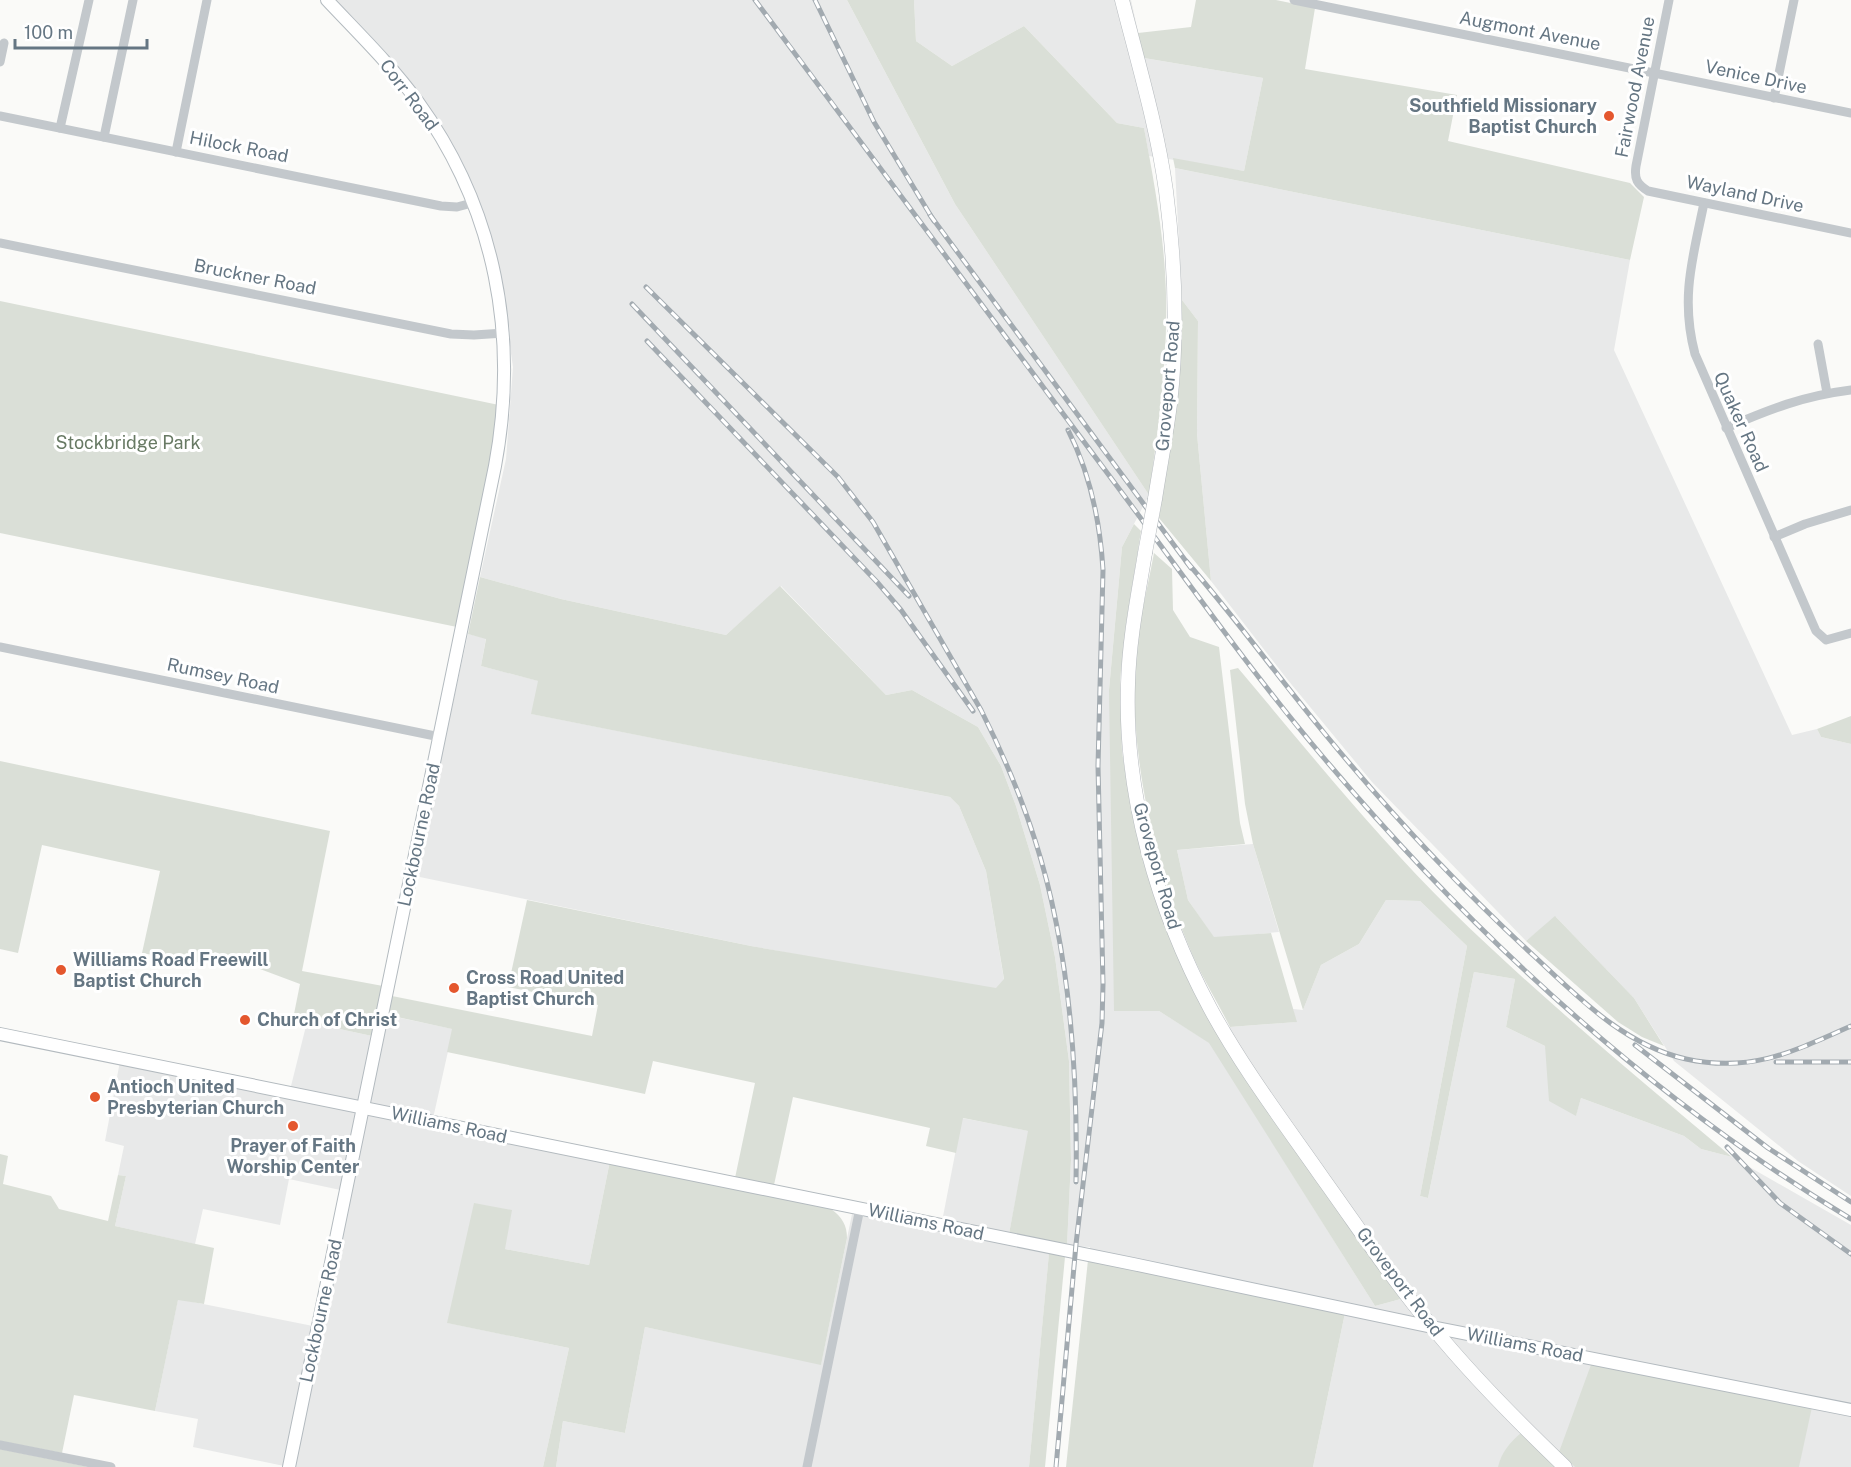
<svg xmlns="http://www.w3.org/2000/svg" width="1851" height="1467" font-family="'Public Sans',sans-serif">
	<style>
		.built { fill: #e8e9e9 }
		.green { fill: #dadfd7 }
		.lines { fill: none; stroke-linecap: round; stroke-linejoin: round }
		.secondary-casing { stroke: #b3babf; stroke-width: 14 }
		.primary-casing { stroke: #b5babe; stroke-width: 15 }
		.street { stroke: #c3c8cc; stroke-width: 9 }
		.secondary { stroke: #fff; stroke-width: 12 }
		.primary { stroke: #fff; stroke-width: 14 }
		.rail-casing { stroke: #a2aab0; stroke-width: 5 }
		.rail { stroke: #fff; stroke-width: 3; stroke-dasharray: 9; stroke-linecap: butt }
		.primary-bridge-casing { stroke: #b5babe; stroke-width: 15; stroke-linecap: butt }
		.primary-bridge { stroke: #fff; stroke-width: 14 }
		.poi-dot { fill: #e4572e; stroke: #fff; stroke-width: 2 }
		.labels { text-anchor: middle; stroke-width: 6; stroke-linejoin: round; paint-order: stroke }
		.street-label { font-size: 18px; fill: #657683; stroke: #fff }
		.poi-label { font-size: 18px; font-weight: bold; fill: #657683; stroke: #fff; text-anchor: start }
		.park-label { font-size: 18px; fill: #687a64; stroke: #fff }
	</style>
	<rect width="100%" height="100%" fill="#fafaf8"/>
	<!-- built -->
	<g class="built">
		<path d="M335 0H847L955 204 1149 495 1122 547 1109 690 1159 1011 1210 1043 1375 1306 1401 1299 1276 1124 1215 1031 1230 1027 1296 1022 1293 1009 1303 1010 1321 965 1359 944 1386 900 1420 901 1467 946 1420 1196 1428 1198 1474 972 1515 979 1506 1027 1545 1046 1576 1115 1581 1098 1684 1136 1701 1149 1732 1157 1851 1225V1467H1313L1345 1313 1088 1260 1090 1247 1067 1246 1071 1160 1069 1061 1055 957 1040 885 1016 806 1001 766 978 727 912 690 886 695 781 586 726 635 561 599 480 577 506 459 513 367 497 257 480 203 443 132 420 96 379 46Z"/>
		<path d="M914 0H1131L1144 58 1263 78 1244 171 1149 156 1144 128 1117 123 1024 26 952 66 916 41Z"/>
		<path d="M1175 168 1630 260 1614 350 1792 735 1817 729 1821 737 1851 744V1196L1798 1161 1674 1061 1634 998 1556 917 1526 941 1372 782 1287 679 1211 581 1197 434 1198 321 1182 300Z"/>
		<path d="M468 634 486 638 481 666 539 681 532 714 950 797 959 806 986 871 1004 980 996 989 826 960 751 946 415 876Z"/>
		<path d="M1253 844 1279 932 1214 938 1188 900 1177 850Z"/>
		<path d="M377 1013 453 1029 432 1123 610 1161 589 1265 505 1249 448 1323 569 1348 543 1467H289L193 1447 198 1419 155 1411 178 1299 318 1327 345 1191 289 1179 280 1225 203 1209 195 1244 115 1226 126 1176 118 1175 124 1146 105 1141 121 1056 290 1090 307 1022 372 1036Z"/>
		<path d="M962 1118 1029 1131 1009 1234 1050 1243 1029 1467H556L563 1421 625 1433 645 1327 821 1364 852 1214 940 1232Z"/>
	</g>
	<!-- green -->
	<g class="green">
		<path d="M847 0H914L916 41 952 66 1024 26 1117 123 1144 128C1153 176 1162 224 1165 272 1170 347 1159 422 1149 495L955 204Z"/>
		<path d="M1196 0H1276L1315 8 1305 69 1457 95 1448 141 1630 183 1644 197 1630 260 1175 168 1173 158 1244 171 1263 78 1144 58 1138 33 1191 27Z"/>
		<path d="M1182 300 1198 321 1197 434 1211 581 1159 518 1177 402Z"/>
		<path d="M0 301 499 405 497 428 457 627 0 533Z"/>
		<path d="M1134 524 1141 531 1126 624 1120 680 1122 751 1130 803 1153 888 1215 1031 1276 1124 1401 1299 1375 1306 1209 1043 1159 1011H1114L1109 690 1122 547Z"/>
		<path d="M1154 553 1172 569 1173 610 1190 637 1219 647 1240 823 1245 844 1177 850 1188 900 1214 937 1271 933 1297 1022 1230 1027C1220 1007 1208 987 1198 967 1159 882 1134 777 1134 684 1134 640 1146 596 1154 553Z"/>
		<path d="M480 577 561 599 726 635 780 586 886 695 912 690 978 727 1001 766 1016 806 1040 885 1055 957 1069 1061 1071 1160 1067 1246 1009 1234 1028 1131 963 1118 956 1153 926 1146 930 1128 793 1097 774 1185 735 1178 755 1083 653 1061 645 1094 447 1052 452 1029 388 1015 392 996 592 1036 598 1005 508 987 527 900 751 946 996 988 1004 979 986 871 959 806 950 797 531 714 538 681 481 666 486 639 468 634Z"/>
		<path d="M1238 668C1308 751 1375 835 1452 911 1541 998 1637 1077 1732 1157L1701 1149 1684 1136 1581 1098 1576 1116 1549 1101 1545 1046 1506 1027 1515 979 1474 972 1428 1198 1420 1196 1467 946 1420 901 1386 900 1359 944 1321 965 1303 1010 1253 844 1245 804 1230 670Z"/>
		<path d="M1851 716V744L1821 737 1817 729Z"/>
		<path d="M0 761 330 831 302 971 383 986 372 1036 293 1019 300 984 215 952 196 963 142 953 160 871 42 845 18 953 0 949Z"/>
		<path d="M1555 916 1634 998 1664 1046 1642 1037 1618 1022 1526 941Z"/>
		<path d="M0 1154 8 1156 3 1184 51 1196 59 1209 108 1221 118 1175 126 1176 115 1226 214 1248 204 1304 178 1300 155 1411 74 1395 62 1453 0 1441Z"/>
		<path d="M610 1161 831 1209C842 1217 847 1225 847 1238L821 1365 645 1327 625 1433 563 1421 556 1467H543L569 1348 447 1323 474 1203 512 1210 505 1249 589 1265Z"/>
		<path d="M1049 1253 1065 1257 1045 1467H1029Z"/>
		<path d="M1088 1260 1345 1313 1313 1467H1066Z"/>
		<path d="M1592 1362 1812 1407 1799 1467H1575L1559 1452Z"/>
		<path d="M1521 1433 1555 1467H1498C1501 1453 1510 1442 1521 1433Z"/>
		<path d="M0 1449 89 1467H0Z"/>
	</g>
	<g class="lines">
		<defs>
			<g id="secondary">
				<path d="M0 1034 1133 1264 1432 1327 1851 1410"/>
				<path d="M289 1467 495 466C519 337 496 210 418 102 391 65 358 33 327 0"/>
			</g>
			<g id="primary">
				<path d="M1122 0C1138 63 1157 126 1166 191 1175 261 1178 334 1170 404 1166 436 1160 467 1155 499"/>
				<path d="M1145 553C1138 596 1129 640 1128 684 1124 795 1158 911 1210 1008 1243 1069 1285 1124 1324 1180 1360 1230 1394 1282 1434 1329 1474 1378 1519 1423 1565 1467"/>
			</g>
		</defs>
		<!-- secondary casing -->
		<use href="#secondary" class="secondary-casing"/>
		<!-- primary casing -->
		<use href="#primary" class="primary-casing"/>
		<!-- street -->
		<g class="street">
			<path d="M1294 0 1851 113"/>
			<path d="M1669 0 1636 166C1634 179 1637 184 1648 191L1851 233"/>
			<path d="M0 62 4 43"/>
			<path d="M1774 98 1794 0"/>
			<path d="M0 116 441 206 457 207 472 203"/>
			<path d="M60 128 89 0"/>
			<path d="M104 137 133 0"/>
			<path d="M176 152 207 0"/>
			<path d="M1704 203C1693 257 1680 298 1695 354L1816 631 1826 640 1851 633"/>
			<path d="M0 243 451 334 474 335 504 333"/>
			<path d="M1818 344 1827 393"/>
			<path d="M1726 428C1770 409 1803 396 1851 390"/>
			<path d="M1774 537 1805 524 1851 510"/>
			<path d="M0 647 440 737"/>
			<path d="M0 1445 111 1467"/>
			<path d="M807 1467 860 1208"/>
		</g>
		<!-- secondary -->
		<use href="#secondary" class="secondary"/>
		<!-- primary -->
		<use href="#primary" class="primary"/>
		<defs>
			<g id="rail">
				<path d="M755 0C871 155 986 311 1102 466 1175 563 1244 664 1323 757 1474 936 1650 1098 1851 1219"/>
				<path d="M815 0 874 122 934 221"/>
				<path d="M930 215 1191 568"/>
				<path d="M646 287 838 477 873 522 981 710C1002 752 1021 796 1035 840 1069 946 1078 1072 1076 1182"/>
				<path d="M632 304 909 596"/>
				<path d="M647 341 877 582 901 610 973 711"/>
				<path d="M1186 561C1235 617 1278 677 1325 734 1390 813 1459 887 1534 956 1578 997 1624 1045 1686 1059 1751 1073 1793 1052 1851 1026"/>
				<path d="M1635 1045 1768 1148 1851 1202"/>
				<path d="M1776 1062H1851"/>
				<path d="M1727 1147 1780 1203 1851 1254"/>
				<path d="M1056 1467 1076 1244 1102 1023 1103 984 1098 766 1103 570C1100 521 1090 473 1068 430"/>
			</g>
		</defs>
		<!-- rail casing -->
		<use href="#rail" class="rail-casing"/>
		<!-- rail -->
		<use href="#rail" class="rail"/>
		<defs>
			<path id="primary-bridge" d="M1145 553 1155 499"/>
		</defs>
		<!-- primary-bridge casing -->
		<use href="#primary-bridge" class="primary-bridge-casing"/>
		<!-- primary-bridge -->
		<use href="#primary-bridge" class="primary-bridge"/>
	</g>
	<!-- markers -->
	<g class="poi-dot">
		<circle cx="1609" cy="116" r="6"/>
		<circle cx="61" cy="970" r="6"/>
		<circle cx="454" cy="988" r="6"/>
		<circle cx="245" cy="1020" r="6"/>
		<circle cx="95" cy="1097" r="6"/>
		<circle cx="293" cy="1126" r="6"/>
	</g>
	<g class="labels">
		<!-- street labels -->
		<g class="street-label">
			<text transform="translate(1530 31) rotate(11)" y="6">Augmont Avenue</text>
			<text transform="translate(1756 77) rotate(12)" y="6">Venice Drive</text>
			<text transform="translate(1635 87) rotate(-79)" y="6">Fairwood Avenue</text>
			<text transform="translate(409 95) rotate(53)" y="6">Corr Road</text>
			<text transform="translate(239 147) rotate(11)" y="6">Hilock Road</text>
			<text transform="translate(1745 194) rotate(12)" y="6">Wayland Drive</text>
			<text transform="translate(255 277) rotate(11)" y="6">Bruckner Road</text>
			<text transform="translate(1168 386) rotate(-85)" y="6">Groveport Road</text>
			<text transform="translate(1741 422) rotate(66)" y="6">Quaker Road</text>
			<text transform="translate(223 676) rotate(12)" y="6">Rumsey Road</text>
			<text transform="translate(419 835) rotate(-78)" y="6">Lockbourne Road</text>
			<text transform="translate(1157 866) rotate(74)" y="6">Groveport Road</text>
			<text transform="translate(449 1125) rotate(12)" y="6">Williams Road</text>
			<text transform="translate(926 1222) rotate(12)" y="6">Williams Road</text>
			<text transform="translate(1400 1282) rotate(53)" y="6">Groveport Road</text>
			<text transform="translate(321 1311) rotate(-78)" y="6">Lockbourne Road</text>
			<text transform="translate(1525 1345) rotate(11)" y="6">Williams Road</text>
		</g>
		<!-- poi labels -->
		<g class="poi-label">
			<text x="1597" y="112" text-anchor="end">Southfield Missionary<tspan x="1597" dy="21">Baptist Church</tspan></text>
			<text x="73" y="966">Williams Road Freewill<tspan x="73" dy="21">Baptist Church</tspan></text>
			<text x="466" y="984">Cross Road United<tspan x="466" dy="21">Baptist Church</tspan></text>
			<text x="257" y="1026">Church of Christ</text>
			<text x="107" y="1093">Antioch United<tspan x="107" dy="21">Presbyterian Church</tspan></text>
			<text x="293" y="1152" text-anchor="middle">Prayer of Faith<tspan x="293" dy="21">Worship Center</tspan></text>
		</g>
		<!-- park labels -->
		<g class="park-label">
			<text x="128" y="449">Stockbridge Park</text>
		</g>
	</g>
	<!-- scale -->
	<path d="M15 39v9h132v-9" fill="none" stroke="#657683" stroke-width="3"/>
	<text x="24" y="39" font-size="18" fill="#657683" stroke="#ffffff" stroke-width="4.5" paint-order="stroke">100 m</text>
</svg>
